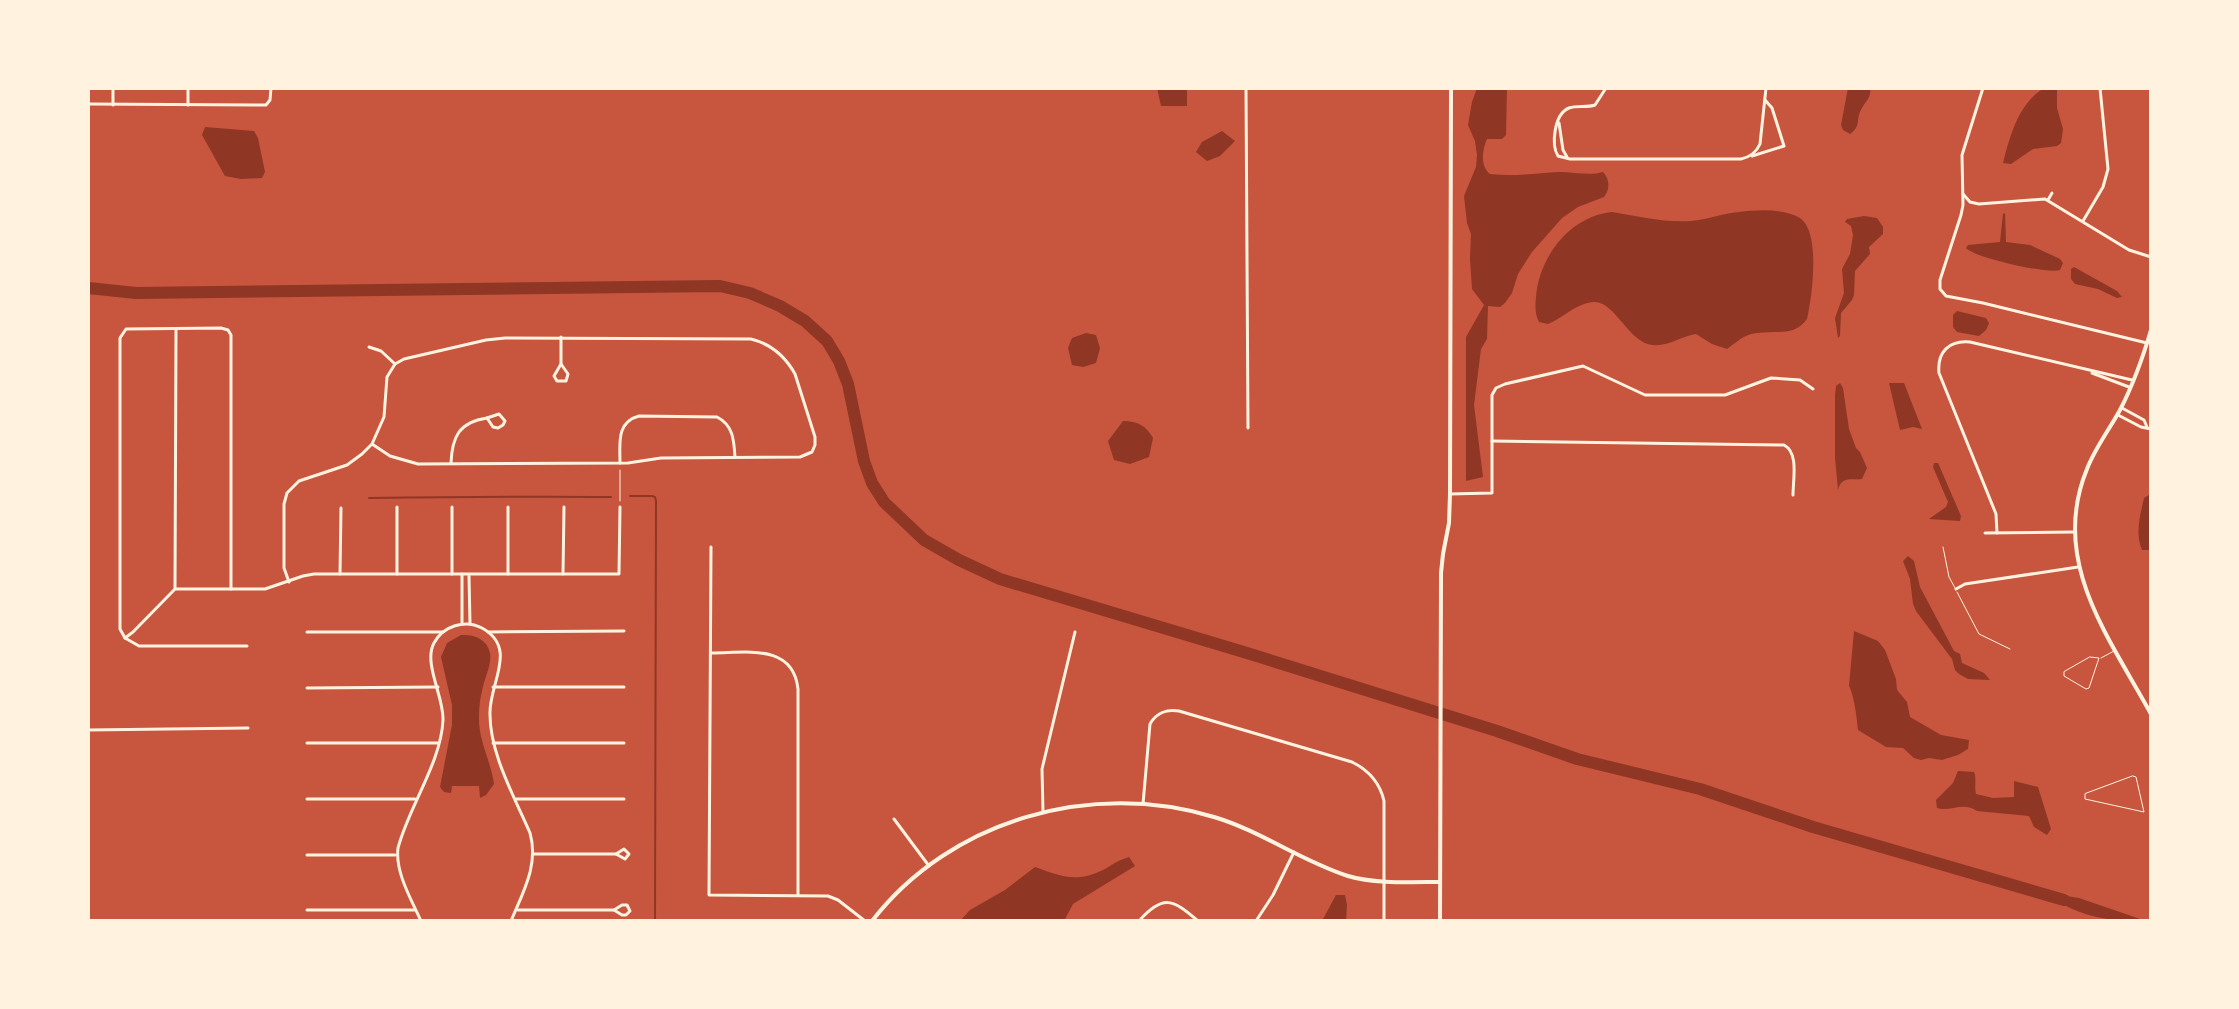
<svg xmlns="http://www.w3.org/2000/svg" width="2239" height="1009" font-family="Manrope,sans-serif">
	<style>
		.water { fill: #8f3625 }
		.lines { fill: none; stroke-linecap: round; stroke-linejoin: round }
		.stream { stroke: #8f3625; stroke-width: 2 }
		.river { stroke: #8f3625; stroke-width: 12 }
		.path { stroke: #fff3e0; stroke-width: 1 }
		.service { stroke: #fff3e0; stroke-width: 1 }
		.minor { stroke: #fff3e0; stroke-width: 3 }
		.tertiary { stroke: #fff3e0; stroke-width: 4 }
	</style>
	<rect width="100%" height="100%" fill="#c8553d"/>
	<!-- water -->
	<g class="water">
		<path d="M1157 88H1187V106H1161Z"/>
		<path d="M1477 88H1507L1506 135 1502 139H1487C1482 150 1480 166 1490 174 1513 177 1536 173 1559 172 1574 172 1590 176 1603 172 1610 179 1610 190 1604 197L1578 207 1562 218 1532 252 1518 274 1512 293 1505 303 1500 307 1488 306 1487 339 1481 349 1474 405 1483 477 1466 481V337L1484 305 1472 289 1470 259 1471 234 1467 223 1464 196 1476 167 1477 155 1475 141 1468 125 1472 102Z"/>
		<path d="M1848 88H1871C1869 101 1868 98 1862 108 1855 119 1862 126 1850 134L1843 130 1841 125Z"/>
		<path d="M2044 88H2057V108L2063 129 2061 143 2057 146 2033 149 2011 164 2003 163C2010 136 2018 104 2044 88Z"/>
		<path d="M205 127 254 131 258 138 265 172 262 178 241 179 225 176 202 135Z"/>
		<path d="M1222 131 1235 141 1220 156 1207 161 1196 152 1202 142Z"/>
		<path d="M1612 212C1638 216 1664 223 1691 221 1707 220 1723 213 1739 212 1757 210 1784 208 1800 218 1821 232 1812 297 1807 319 1794 337 1777 330 1757 333 1744 334 1737 342 1727 349L1712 344 1696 334C1682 336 1667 347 1653 345 1628 343 1615 300 1593 302 1575 304 1563 318 1548 324L1539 322C1535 314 1535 306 1536 297 1539 257 1570 216 1612 212Z"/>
		<path d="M2005 213 2006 242 2030 245 2060 259 2063 263 2060 270C2047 274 1975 258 1966 248L1968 245 2000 242 2003 214Z"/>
		<path d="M1864 216 1877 218 1883 227V234L1869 247 1870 254 1855 271 1854 295 1852 300 1841 313 1840 336 1838 338 1835 318 1844 293 1842 269 1850 254 1853 235 1851 226 1845 222 1847 219Z"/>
		<path d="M2074 267 2117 291 2122 297 2117 298 2098 289 2075 284 2071 279V269Z"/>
		<path d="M1957 311 1986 318 1989 323 1986 330 1979 336 1957 332 1953 327V315Z"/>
		<path d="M1086 333 1096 335 1100 348 1096 363 1083 367 1072 365 1068 348 1072 338Z"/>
		<path d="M1840 383 1843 388 1849 429 1856 448 1860 452 1867 468 1862 479C1851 480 1841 476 1838 490L1835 458V395L1836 386Z"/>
		<path d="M1889 383H1904L1922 429 1913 427 1900 430Z"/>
		<path d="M1123 421C1138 421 1146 426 1153 438L1149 457 1130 464 1114 460 1108 441Z"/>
		<path d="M1934 463H1938L1961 516 1960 521 1929 519 1946 507 1948 502 1933 467Z"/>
		<path d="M2149 495 2151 496V550H2142C2135 533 2140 516 2144 498Z"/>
		<path d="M1908 556 1914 561 1920 587 1954 651 1960 654 1962 663 1984 673 1990 680 1968 679 1959 674 1955 670 1952 659 1916 611 1913 604 1910 579 1903 561Z"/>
		<path d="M1854 631 1878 641 1885 650 1896 679 1897 690 1907 702 1910 717 1941 735 1969 740 1968 749 1958 755 1942 760 1929 758 1921 760 1914 758 1903 748 1886 747 1858 730C1857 718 1854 695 1849 686Z"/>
		<path d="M461 635C474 634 487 639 490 653 492 665 484 679 482 691 480 699 479 707 479 716 478 740 491 761 494 784L486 795 480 798 479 786H452L451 793 444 792 440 787 452 725V705L441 657 447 643Z"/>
		<path d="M1958 771 1974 772C1977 779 1974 786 1976 794L1993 798 2014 797V781L2038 787 2051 829 2047 835 2034 827 2029 816 1977 811C1964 801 1950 812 1937 808L1936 800 1953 783Z"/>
		<path d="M1129 857 1135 866 1073 904 1064 921H960L970 910 1005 890 1035 867C1062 877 1078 883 1105 869 1113 864 1119 860 1129 857Z"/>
		<path d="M2054 894 2079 898 2146 921C2109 921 2081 918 2050 896Z"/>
		<path d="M1336 895H1345L1347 905 1346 921H1322Z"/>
	</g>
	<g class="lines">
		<!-- stream -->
		<g class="stream">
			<path d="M630 496H652L655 497 656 501 655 921"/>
			<path d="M369 498C450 497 530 496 611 497"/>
		</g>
		<!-- river -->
		<path class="river" d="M88 288 136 293 720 286 750 293 780 306 805 321 827 341 839 361 848 384 864 461 872 483 884 502 924 540 959 560 1000 579 1247 653 1497 731 1577 759 1700 789 1813 827 2064 900"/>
		<!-- path -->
		<path class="path" d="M620 501V470"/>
		<!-- service -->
		<g class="service">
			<path d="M1943 547 1949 577 1955 588"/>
			<path d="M1957 592 1979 634 2010 649"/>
			<path d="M2090 657 2099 658 2089 688 2086 689 2064 676V672Z"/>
			<path d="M2101 658 2114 651"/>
			<path d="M2133 776 2136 777 2144 812 2085 799V794Z"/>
		</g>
		<!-- minor -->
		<g class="minor">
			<path d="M113 88V105"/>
			<path d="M1246 88 1248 428"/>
			<path d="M1606 88 1595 105C1587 108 1577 105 1569 108 1554 114 1551 145 1558 156L1570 159H1741C1750 157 1756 153 1760 144L1766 88"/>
			<path d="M1983 88 1962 155 1963 205 1961 215 1940 280V289L1946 296 1983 303 2147 343"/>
			<path d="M88 104 266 105 270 100 271 88"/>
			<path d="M188 105V88"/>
			<path d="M1559 123 1563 150 1567 157"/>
			<path d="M1752 156 1784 146 1772 108 1765 100"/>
			<path d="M1963 194 1970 202 1979 204 2045 199 2129 250 2151 257"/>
			<path d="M2048 200 2052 193"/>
			<path d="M2083 221 2103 187 2108 169 2100 88"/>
			<path d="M561 337V364"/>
			<path d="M369 347 381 351 395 364"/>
			<path d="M561 364 568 374 566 381H557L554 376Z"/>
			<path d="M2092 373 2129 387"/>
			<path d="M2122 408 2144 420 2147 427"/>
			<path d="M499 414 505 421 503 425 498 428 493 427 487 418Z"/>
			<path d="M2118 415 2141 427 2151 429"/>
			<path d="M1492 441 1784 445C1799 453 1793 479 1793 495"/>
			<path d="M451 463C452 437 459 422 487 418"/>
			<path d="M620 463C620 444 616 422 639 416L717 417C733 425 734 440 735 457"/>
			<path d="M1450 494 1492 493V395L1496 388 1505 384 1583 366 1645 395H1725L1771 378 1800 380 1813 389"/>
			<path d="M397 507V574"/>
			<path d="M452 507V574"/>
			<path d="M508 507V574"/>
			<path d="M1985 533 2074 532"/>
			<path d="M1997 533 1996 514 1939 373C1937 352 1949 340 1970 342L2132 380"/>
			<path d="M711 547 709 895 828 896 838 900 865 921"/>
			<path d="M340 574 341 508"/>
			<path d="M462 574V623"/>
			<path d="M563 574 564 507"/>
			<path d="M469 576 470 624"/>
			<path d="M289 582 284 568V504L287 493 299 481 347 465 362 454 372 444 384 417 387 377 395 364 404 359 486 340 505 338 751 339C771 344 785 356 795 374L815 437V445L812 452 800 457 661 458 628 463 418 464 390 456 372 444"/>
			<path d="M175 589 176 329"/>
			<path d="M231 589V335L228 330 221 328 126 329 120 338V629L125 638 139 646H247"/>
			<path d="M1956 589 1965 584 2078 567"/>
			<path d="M307 632H443"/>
			<path d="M488 632 624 631"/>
			<path d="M125 638 133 632 175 589H265L303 576 314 574H619L620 507"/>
			<path d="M712 653C746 653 793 643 798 689V895"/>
			<path d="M493 687H624"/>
			<path d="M307 688 438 687"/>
			<path d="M88 730 248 728"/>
			<path d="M307 743H438"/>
			<path d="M493 743H624"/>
			<path d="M307 799H415"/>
			<path d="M516 799H624"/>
			<path d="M1143 804 1150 724C1156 713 1167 709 1179 711L1352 762C1370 771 1380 783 1384 801V921"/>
			<path d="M1043 812 1042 769 1075 632"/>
			<path d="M894 819 929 866"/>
			<path d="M624 849 629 854 625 859 616 854Z"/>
			<path d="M534 854H616"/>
			<path d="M307 855H395"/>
			<path d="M622 905H627L630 911 626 915H622L614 910Z"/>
			<path d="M307 910H415"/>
			<path d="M518 910H614"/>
			<path d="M421 921C411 899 395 872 398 848 409 806 441 763 443 720 444 697 423 663 434 643 443 626 465 619 482 628 518 648 490 682 490 712 489 752 514 796 530 833 539 865 523 892 511 921"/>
			<path d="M1139 921C1163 894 1173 899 1198 921"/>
			<path d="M1256 921 1273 895 1294 852"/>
		</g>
		<!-- tertiary -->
		<g class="tertiary">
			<path d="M2151 330C2143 357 2133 385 2120 410 2109 430 2095 448 2087 469 2049 561 2109 637 2151 714"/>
			<path d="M872 921C951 819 1092 780 1214 817 1261 831 1301 861 1348 876 1374 884 1412 882 1439 882"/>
			<path d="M1440 921 1441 573 1443 554 1449 523 1450 494 1451 88"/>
		</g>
	</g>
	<!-- border -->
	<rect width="2239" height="1009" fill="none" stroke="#fff3e0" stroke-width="180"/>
</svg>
